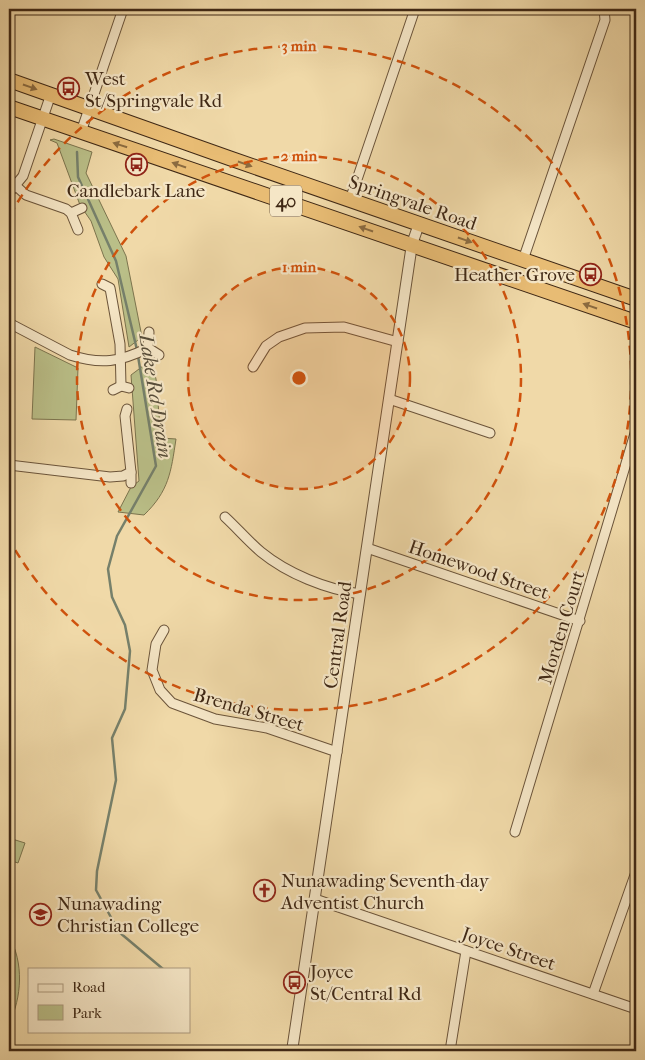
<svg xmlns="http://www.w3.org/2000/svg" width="645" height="1060" font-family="'IM FELL French Canon',serif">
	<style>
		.green { fill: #babf88; stroke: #7c744e }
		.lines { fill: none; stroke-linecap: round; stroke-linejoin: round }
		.stream { stroke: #76806b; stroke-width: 2.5 }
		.minor-casing { stroke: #6b543a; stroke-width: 11 }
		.tertiary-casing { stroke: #6b543a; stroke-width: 12 }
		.trunk-casing { stroke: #3f2815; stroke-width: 16 }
		.minor { stroke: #f5e6c6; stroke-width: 9 }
		.tertiary { stroke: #f5e6c6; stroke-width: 10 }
		.trunk { stroke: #e8bc74; stroke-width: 14 }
		.oneway { fill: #8b6b40 }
		.ring { fill: none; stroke: #cf520d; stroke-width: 2.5; stroke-dasharray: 9 6 }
		.labels { text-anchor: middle; stroke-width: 4.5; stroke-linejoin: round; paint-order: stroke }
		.shield { fill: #f5e6c6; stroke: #76614a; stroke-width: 1 }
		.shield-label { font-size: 18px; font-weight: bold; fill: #3f2815 }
		.poi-label { font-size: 19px; fill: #3f2815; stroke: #f5e6c6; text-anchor: start }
		.street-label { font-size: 19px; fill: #3f2815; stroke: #f5e6c6 }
		.water-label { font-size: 20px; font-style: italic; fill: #564c39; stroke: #f5e6c6 }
		.centre { fill: #cf520d; stroke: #f5e6c6; stroke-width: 2.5 }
		.ring-label { font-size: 15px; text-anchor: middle; font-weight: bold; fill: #cf520d; stroke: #f5e6c6; stroke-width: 4.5; stroke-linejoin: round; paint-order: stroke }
	</style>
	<rect width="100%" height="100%" fill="#f0d9a8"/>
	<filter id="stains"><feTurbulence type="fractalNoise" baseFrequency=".004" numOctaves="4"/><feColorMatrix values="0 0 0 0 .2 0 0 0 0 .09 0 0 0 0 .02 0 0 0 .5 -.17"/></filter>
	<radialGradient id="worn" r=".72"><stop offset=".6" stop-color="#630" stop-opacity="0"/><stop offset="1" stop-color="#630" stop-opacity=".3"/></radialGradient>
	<!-- green -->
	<g class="green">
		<path d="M54 139 92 152 86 173 126 256 142 337 129 347 118 279 104 257 91 221 80 205 57 143 50 140Z"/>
		<path d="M35 347 78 368 76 420 32 419Z"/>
		<path d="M151 360 156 379 161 438 176 439C171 472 169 491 144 515L118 512 131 487 139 481 131 375Z"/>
		<path d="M9 838 25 843 18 863 9 860Z"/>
		<path d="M9 936C24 963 22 997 9 1024Z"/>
	</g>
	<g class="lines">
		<!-- stream -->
		<g class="stream">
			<path d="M77 152 78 177 116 261 137 350"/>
			<path d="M138 356 156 466 117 536 108 569 112 597 125 625 130 651 125 709 112 738 116 780 97 871 96 890 119 932 163 969"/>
		</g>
		<defs>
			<g id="minor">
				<path d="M81 132 123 9"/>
				<path d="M16 186 26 195 66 209 71 213 78 230"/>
				<path d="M9 193 23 176 51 94"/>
				<path d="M350 200 415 9"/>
				<path d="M71 213 82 208"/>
				<path d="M523 260 605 20 604 9"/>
				<path d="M102 284 110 288 120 344 121 386"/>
				<path d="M9 323 70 355C101 365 120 362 148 348"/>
				<path d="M149 332 148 348 159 355"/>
				<path d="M253 367 266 346 279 337 305 328 344 327 398 342"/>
				<path d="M113 390 121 386 129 388"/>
				<path d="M389 399 490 433"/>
				<path d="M9 465 110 477 123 476 131 472 125 416 127 409"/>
				<path d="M131 472V483"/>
				<path d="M225 517C237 528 248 541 261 552 288 574 326 589 360 594"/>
				<path d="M367 548 580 621"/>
				<path d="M164 630 156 644 152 670 160 690 172 703 215 719 267 728 337 752"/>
				<path d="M515 832 636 430"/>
				<path d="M315 899 636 1009"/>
				<path d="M593 994 636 872"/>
				<path d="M450 1051 466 951"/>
			</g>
			<path id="tertiary" d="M292 1051 412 244 419 224"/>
			<g id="trunk">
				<path d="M9 80 229 158 636 299"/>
				<path d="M9 107 636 322"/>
			</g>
		</defs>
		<!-- minor casing -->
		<use href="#minor" class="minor-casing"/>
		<!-- tertiary casing -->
		<use href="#tertiary" class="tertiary-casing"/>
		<!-- trunk casing -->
		<use href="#trunk" class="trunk-casing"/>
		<!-- minor -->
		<use href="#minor" class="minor"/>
		<!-- tertiary -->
		<use href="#tertiary" class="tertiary"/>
		<!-- trunk -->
		<use href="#trunk" class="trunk"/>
	</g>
	<!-- one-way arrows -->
	<defs><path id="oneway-solid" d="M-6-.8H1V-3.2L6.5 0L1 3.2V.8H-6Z" transform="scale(1.25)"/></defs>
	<g class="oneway">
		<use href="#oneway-solid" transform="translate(30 87) rotate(19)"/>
		<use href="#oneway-solid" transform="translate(120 145) rotate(-162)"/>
		<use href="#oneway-solid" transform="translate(245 164) rotate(19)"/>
		<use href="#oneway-solid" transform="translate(179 165) rotate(-161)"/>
		<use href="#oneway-solid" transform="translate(366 229) rotate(-161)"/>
		<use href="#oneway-solid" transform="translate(465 240) rotate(19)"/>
		<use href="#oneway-solid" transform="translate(590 306) rotate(-161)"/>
	</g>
	<!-- distance rings -->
	<circle cx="299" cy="378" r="111" fill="#cf520d" fill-opacity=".12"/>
	<g class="ring">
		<circle cx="299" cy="378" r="111"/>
		<circle cx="299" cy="378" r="222"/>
		<path d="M10 215A332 332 0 1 1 10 541"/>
	</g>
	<!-- icons -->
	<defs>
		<symbol id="bus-ring" viewBox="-11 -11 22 22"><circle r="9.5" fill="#f5e6c6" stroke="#8f2418" stroke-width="1.5"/><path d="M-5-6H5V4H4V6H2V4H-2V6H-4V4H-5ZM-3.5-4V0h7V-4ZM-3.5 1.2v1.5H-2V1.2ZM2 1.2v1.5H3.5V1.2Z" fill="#8f2418"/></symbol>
		<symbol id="church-ring" viewBox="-11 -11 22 22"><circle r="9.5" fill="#f5e6c6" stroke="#8f2418" stroke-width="1.5"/><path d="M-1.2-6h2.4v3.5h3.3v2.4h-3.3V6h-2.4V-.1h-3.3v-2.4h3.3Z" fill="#8f2418"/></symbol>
		<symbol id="school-ring" viewBox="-11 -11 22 22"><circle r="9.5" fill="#f5e6c6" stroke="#8f2418" stroke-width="1.5"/><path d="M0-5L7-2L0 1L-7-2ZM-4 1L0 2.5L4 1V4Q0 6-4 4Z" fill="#8f2418"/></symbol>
	</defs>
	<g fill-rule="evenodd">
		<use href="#bus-ring" x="56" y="76" width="25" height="25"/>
		<use href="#bus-ring" x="124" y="152" width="25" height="25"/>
		<use href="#bus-ring" x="578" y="262" width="25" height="25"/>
		<use href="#church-ring" x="252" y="878" width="25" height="25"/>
		<use href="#school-ring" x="28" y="902" width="25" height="25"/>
		<use href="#bus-ring" x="282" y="970" width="25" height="25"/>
	</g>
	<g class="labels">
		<!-- shield labels -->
		<rect class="shield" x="270" y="185.5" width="32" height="31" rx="4"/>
		<g class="shield-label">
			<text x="286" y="207">40</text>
		</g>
		<!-- poi labels -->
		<g class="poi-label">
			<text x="85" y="85">West<tspan x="85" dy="22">St/Springvale Rd</tspan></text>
			<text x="136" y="197" text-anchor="middle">Candlebark Lane</text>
			<text x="575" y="281" text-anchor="end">Heather Grove</text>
			<text x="281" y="887">Nunawading Seventh-day<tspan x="281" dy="22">Adventist Church</tspan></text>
			<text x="57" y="910">Nunawading<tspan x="57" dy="22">Christian College</tspan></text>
			<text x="310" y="978">Joyce<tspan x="310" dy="22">St/Central Rd</tspan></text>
		</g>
		<!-- street labels -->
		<g class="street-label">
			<text transform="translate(413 202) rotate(19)" y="7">Springvale Road</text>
			<text transform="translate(479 569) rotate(19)" y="7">Homewood Street</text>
			<text transform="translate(561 627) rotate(-73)" y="7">Morden Court</text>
			<text transform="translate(337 635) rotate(-82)" y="7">Central Road</text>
			<text transform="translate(249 709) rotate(16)" y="7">Brenda Street</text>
			<text transform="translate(509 948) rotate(19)" y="7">Joyce Street</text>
		</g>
		<!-- water labels -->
		<g class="water-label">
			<text transform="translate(156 396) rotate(81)" y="7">Lake Rd Drain</text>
		</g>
	</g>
	<circle cx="299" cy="378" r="8" class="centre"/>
	<g class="ring-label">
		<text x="299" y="51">3 min</text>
		<text x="299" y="161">2 min</text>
		<text x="299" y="272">1 min</text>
	</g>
	<!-- margin -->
	<rect width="645" height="1060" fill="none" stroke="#f0d9a8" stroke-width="30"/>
	<rect x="10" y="10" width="625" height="1040" fill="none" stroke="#3f2815" stroke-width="2.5"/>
	<rect x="15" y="15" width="615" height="1030" fill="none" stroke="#3f2815"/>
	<!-- legend -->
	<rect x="28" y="968" width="162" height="65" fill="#f5e6c6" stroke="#ac9a7f"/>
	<rect x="38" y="984" width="25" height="8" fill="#f5e6c6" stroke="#ac9a7f"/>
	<text x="72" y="992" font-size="15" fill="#3f2815">Road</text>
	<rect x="38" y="1005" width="25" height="15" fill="#babf88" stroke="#ac9a7f"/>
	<text x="72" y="1018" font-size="15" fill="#3f2815">Park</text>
	<rect width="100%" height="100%" filter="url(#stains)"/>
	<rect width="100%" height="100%" fill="url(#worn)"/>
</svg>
